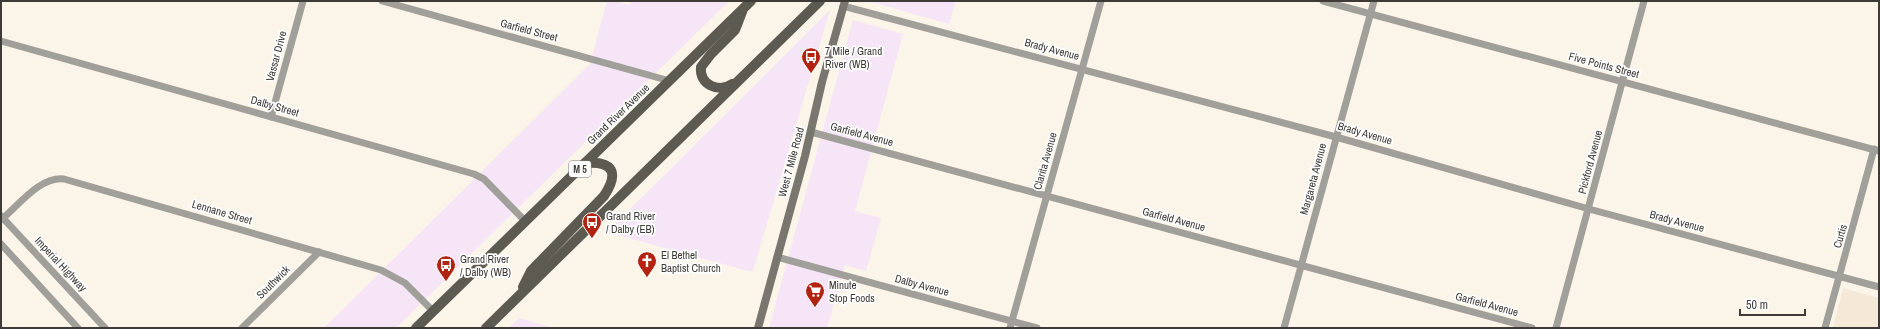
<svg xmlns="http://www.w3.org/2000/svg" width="1880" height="329" font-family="'Archivo Narrow',sans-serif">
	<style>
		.commercial { fill: #f6e5f7 }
		.built { fill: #f4e9d7 }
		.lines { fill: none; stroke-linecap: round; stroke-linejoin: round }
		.minor { stroke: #a19f9a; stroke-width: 7 }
		.secondary { stroke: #78766f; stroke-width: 8 }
		.primary { stroke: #5c5a51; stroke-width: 10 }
		.labels { text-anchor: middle; stroke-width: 3.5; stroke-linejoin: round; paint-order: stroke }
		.shield { fill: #fff; stroke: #787673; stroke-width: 1 }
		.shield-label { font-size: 10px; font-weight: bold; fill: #3e3b37 }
		.street-label { font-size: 11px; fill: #3e3b37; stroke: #fff }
		.poi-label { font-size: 11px; fill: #3e3b37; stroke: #fff; text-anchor: start }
	</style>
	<rect width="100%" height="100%" fill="#fbf4e9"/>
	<!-- commercial -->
	<g class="commercial">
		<path d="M607 1H616L629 5 631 1H729L396 328H324L590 64Z"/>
		<path d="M868 1H956L949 24Z"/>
		<path d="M830 10 753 271H748L607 232Z"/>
		<path d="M853 20 903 34 855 211 881 218 866 271 845 265 827 328H769Z"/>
		<path d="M519 318 539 324 553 328H509Z"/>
	</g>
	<!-- built -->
	<path class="built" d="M1843 288 1879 298V328H1833Z"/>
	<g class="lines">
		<!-- minor -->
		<g class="minor">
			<path d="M382 1 670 81"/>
			<path d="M1323 1 1879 151"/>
			<path d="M843 6 1336 137 1589 209 1879 287"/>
			<path d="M1 41 474 174 484 179 526 222"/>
			<path d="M271 117 303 1"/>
			<path d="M811 132 1532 328"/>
			<path d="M1 216 105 328"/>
			<path d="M1 220C18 206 40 176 64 179L381 270 405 283 433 311"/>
			<path d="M1 244 78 328"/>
			<path d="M777 257 1037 328"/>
			<path d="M242 328 319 252"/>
			<path d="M1010 328 1101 1"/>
			<path d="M1284 328 1374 1"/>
			<path d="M1556 328 1644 1"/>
			<path d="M1825 328 1874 149"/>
		</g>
		<!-- secondary -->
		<path class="secondary" d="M758 328 805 156 822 82 845 1"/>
		<!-- primary -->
		<g class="primary">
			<path d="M732 84C719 93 699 85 701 67L711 54 735 30 742 12"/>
			<path d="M523 287 531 271 604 196C619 173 614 161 585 163"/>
			<path d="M416 328 751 1"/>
			<path d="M486 328 820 1"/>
		</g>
	</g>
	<!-- icons -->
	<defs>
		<symbol id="bus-pin" viewBox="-11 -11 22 30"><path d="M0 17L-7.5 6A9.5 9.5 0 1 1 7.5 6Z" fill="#b22411" stroke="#fff"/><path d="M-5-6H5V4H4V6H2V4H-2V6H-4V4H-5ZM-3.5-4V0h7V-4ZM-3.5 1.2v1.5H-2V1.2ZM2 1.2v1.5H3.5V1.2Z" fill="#fff"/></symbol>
		<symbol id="church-pin" viewBox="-11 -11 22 30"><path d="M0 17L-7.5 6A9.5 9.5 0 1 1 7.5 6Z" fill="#b22411" stroke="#fff"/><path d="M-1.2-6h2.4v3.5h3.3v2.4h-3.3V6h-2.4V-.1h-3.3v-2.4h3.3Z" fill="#fff"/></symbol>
		<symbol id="supermarket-pin" viewBox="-11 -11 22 30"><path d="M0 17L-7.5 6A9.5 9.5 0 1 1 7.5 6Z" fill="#b22411" stroke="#fff"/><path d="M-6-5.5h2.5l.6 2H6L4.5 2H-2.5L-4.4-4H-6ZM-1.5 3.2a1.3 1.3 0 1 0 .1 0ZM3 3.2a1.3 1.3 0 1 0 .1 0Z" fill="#fff"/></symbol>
	</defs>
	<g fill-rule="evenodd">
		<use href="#bus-pin" x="800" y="46" width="22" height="30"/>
		<use href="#bus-pin" x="581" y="211" width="22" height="30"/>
		<use href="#church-pin" x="636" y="250" width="22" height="30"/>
		<use href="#bus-pin" x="435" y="254" width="22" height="30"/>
		<use href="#supermarket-pin" x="804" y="280" width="22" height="30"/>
	</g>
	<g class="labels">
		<!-- shield labels -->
		<rect class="shield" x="569" y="161" width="22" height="16" rx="3"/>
		<g class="shield-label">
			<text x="580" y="173">M 5</text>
		</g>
		<!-- street labels -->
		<g class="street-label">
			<text transform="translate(529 30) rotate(15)" y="4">Garfield Street</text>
			<text transform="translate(1052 49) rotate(15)" y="4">Brady Avenue</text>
			<text transform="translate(276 56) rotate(-75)" y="4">Vassar Drive</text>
			<text transform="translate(1604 65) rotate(15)" y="4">Five Points Street</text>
			<text transform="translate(275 106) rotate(16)" y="4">Dalby Street</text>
			<text transform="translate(618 114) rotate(-44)" y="4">Grand River Avenue</text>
			<text transform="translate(1365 133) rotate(16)" y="4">Brady Avenue</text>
			<text transform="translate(862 134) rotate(15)" y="4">Garfield Avenue</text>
			<text transform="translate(1045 161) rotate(-74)" y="4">Clarita Avenue</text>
			<text transform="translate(791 162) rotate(-75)" y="4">West 7 Mile Road</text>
			<text transform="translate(1590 162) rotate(-75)" y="4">Pickford Avenue</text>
			<text transform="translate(1313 179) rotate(-75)" y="4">Margareta Avenue</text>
			<text transform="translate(222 212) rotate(16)" y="4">Lennane Street</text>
			<text transform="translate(1174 219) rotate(15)" y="4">Garfield Avenue</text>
			<text transform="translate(1677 221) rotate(15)" y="4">Brady Avenue</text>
			<text transform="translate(1840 236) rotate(-74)" y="4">Curtis</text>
			<text transform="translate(61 264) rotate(47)" y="4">Imperial Highway</text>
			<text transform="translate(273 282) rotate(-45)" y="4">Southwick</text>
			<text transform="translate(922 285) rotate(15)" y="4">Dalby Avenue</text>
			<text transform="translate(1487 304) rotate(15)" y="4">Garfield Avenue</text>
		</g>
		<!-- poi labels -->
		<g class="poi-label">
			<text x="825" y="55">7 Mile / Grand<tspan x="825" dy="13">River (WB)</tspan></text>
			<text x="606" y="220">Grand River<tspan x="606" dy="13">/ Dalby (EB)</tspan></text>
			<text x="661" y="259">El Bethel<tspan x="661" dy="13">Baptist Church</tspan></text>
			<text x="460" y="263">Grand River<tspan x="460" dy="13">/ Dalby (WB)</tspan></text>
			<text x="829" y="289">Minute<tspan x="829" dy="13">Stop Foods</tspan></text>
		</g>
	</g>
	<!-- border -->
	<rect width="1880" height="329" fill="none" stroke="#3e3b37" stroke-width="4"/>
	<!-- scale -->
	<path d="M1740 309v6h65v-6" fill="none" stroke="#3e3b37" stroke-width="2"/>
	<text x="1746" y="309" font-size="12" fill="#3e3b37" stroke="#ffffff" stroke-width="3" paint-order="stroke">50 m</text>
</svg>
